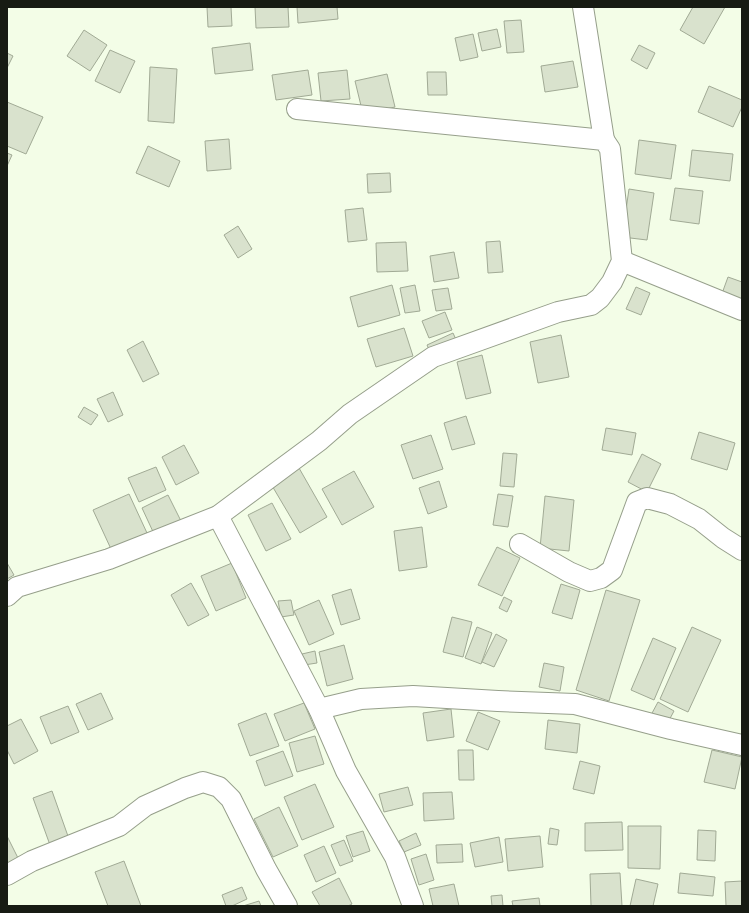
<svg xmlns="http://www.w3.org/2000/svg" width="749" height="913" font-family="Raleway,sans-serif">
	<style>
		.building { fill: #d9e2cd; stroke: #a1aa95 }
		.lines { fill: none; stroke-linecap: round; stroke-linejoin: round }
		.minor-casing { stroke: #969f8b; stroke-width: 22 }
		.minor { stroke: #fff; stroke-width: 20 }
	</style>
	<rect width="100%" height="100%" fill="#f3fde7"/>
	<!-- building -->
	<g class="building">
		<path d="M207 7H231L232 26 208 27Z"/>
		<path d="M255 7H288L289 27 256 28Z"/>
		<path d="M297 7H337L338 19 298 23Z"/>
		<path d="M693 7H725L704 44 680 30Z"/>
		<path d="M521 20 524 52 507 53 504 21Z"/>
		<path d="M497 29 501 47 482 51 478 33Z"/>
		<path d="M84 30 107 45 90 71 67 56Z"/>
		<path d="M473 34 478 57 460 61 455 38Z"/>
		<path d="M250 43 253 70 215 74 212 48Z"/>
		<path d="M639 45 655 53 647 69 631 60Z"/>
		<path d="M110 50 135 61 120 93 95 81Z"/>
		<path d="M7 53 13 56 7 68Z"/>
		<path d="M573 61 578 87 545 92 541 66Z"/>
		<path d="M150 67 177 69 174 123 148 121Z"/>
		<path d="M308 70 312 95 276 100 272 75Z"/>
		<path d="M347 70 350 99 321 101 318 73Z"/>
		<path d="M427 72H446L447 95H428Z"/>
		<path d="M387 74 395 107 363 114 355 81Z"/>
		<path d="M709 86 742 100V107L733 127 698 112Z"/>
		<path d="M7 102 43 117 26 154 7 146Z"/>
		<path d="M229 139 231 169 207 171 205 141Z"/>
		<path d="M639 140 676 145 671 179 635 174Z"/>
		<path d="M148 146 180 161 169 187 136 173Z"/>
		<path d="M692 150 733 154 730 181 689 176Z"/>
		<path d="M7 153 12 155 7 166Z"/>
		<path d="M390 173 391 192 368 193 367 174Z"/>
		<path d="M675 188 703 191 699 224 670 220Z"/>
		<path d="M629 189 654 193 647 240 622 237Z"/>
		<path d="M363 208 367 240 348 242 345 210Z"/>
		<path d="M238 226 252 249 238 258 224 235Z"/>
		<path d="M500 241 503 272 488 273 486 242Z"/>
		<path d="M406 242 408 271 377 272 376 243Z"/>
		<path d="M454 252 459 278 434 282 430 256Z"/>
		<path d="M728 277 742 282V299L740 306 720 299Z"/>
		<path d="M392 285 400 315 358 327 350 297Z"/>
		<path d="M415 285 420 311 405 313 400 288Z"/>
		<path d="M636 287 650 293 641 315 626 309Z"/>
		<path d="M448 288 452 309 436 311 432 290Z"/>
		<path d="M445 312 452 330 429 338 422 321Z"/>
		<path d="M404 328 413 356 376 367 367 339Z"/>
		<path d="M453 333 458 344 432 356 427 345Z"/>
		<path d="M561 335 569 377 538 383 530 342Z"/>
		<path d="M143 341 159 374 143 382 127 350Z"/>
		<path d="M482 355 491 393 466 399 457 362Z"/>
		<path d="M113 392 123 415 108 422 97 399Z"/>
		<path d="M84 407 98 415 91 425 78 417Z"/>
		<path d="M466 416 475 444 452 450 444 423Z"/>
		<path d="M606 428 636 433 632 455 602 450Z"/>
		<path d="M699 432 735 443 727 470 691 459Z"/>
		<path d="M431 435 443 469 413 479 401 445Z"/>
		<path d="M184 445 199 473 176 485 162 457Z"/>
		<path d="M503 453 517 454 514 487 500 486Z"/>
		<path d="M642 454 661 464 647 492 628 482Z"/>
		<path d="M156 467 166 490 139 502 128 478Z"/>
		<path d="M299 468 327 517 300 533 271 484Z"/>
		<path d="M354 471 374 507 342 525 322 489Z"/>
		<path d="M439 481 447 507 428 514 419 488Z"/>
		<path d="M129 494 147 533 111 549 93 510Z"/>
		<path d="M498 494 513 496 508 527 493 525Z"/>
		<path d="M168 495 182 523 155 536 142 508Z"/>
		<path d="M545 496 574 500 569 551 540 548Z"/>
		<path d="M272 503 291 539 266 551 248 515Z"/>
		<path d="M422 527 427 567 399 571 394 531Z"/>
		<path d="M497 547 520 558 502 596 478 585Z"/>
		<path d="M7 563 14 575 7 579Z"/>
		<path d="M232 563 246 598 216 611 201 576Z"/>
		<path d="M191 583 209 615 188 626 171 595Z"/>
		<path d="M561 584 580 590 572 619 552 613Z"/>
		<path d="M351 589 360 619 341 625 332 595Z"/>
		<path d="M606 590 640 600 609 701 576 690Z"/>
		<path d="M504 597 512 601 507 612 499 608Z"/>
		<path d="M291 600 294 615 281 617 278 601Z"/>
		<path d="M319 600 334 634 309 645 294 611Z"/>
		<path d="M452 617 472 622 463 657 443 652Z"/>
		<path d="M477 627 492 633 481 664 465 658Z"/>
		<path d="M692 627 721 640 688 712 660 699Z"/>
		<path d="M496 634 507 640 494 667 482 662Z"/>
		<path d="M653 638 676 648 654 700 631 690Z"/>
		<path d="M344 645 353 679 327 686 319 652Z"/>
		<path d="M315 651 317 663 304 665 302 654Z"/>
		<path d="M544 663 564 667 560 691 539 687Z"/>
		<path d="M101 693 113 719 88 730 76 704Z"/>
		<path d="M658 702 674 711 667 724 651 715Z"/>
		<path d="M304 703 315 729 285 741 274 714Z"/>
		<path d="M68 706 79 732 51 744 40 717Z"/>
		<path d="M451 709 454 737 427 741 423 713Z"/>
		<path d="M478 712 500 721 488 750 466 741Z"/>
		<path d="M266 713 279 746 250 756 238 724Z"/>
		<path d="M21 719 38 751 14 764 7 750V726Z"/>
		<path d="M548 720 580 724 577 753 545 749Z"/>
		<path d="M315 736 324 764 297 772 289 743Z"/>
		<path d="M458 750H473L474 780H459Z"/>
		<path d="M712 750 742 757 735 789 704 782Z"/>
		<path d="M283 751 293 776 265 786 256 761Z"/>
		<path d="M580 761 600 766 594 794 573 789Z"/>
		<path d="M315 784 334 827 302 840 284 797Z"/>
		<path d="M408 787 413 805 384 812 379 794Z"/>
		<path d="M52 791 69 839 50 845 33 798Z"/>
		<path d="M452 792 454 819 424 821 423 793Z"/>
		<path d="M279 807 298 846 273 857 254 819Z"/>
		<path d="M622 822 623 850 585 851V823Z"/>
		<path d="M628 826H661L660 869 628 868Z"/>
		<path d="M550 828 559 830 557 845 548 844Z"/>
		<path d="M698 830 716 831 715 861 697 860Z"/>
		<path d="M363 831 370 851 353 857 346 836Z"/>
		<path d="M416 833 421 845 404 852 399 841Z"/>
		<path d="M7 836 18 858 7 864Z"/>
		<path d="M540 836 543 867 508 871 505 839Z"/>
		<path d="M499 837 503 862 475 867 470 843Z"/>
		<path d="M344 840 353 861 340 866 331 845Z"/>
		<path d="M462 844 463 862 437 863 436 845Z"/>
		<path d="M324 846 336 873 316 882 304 855Z"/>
		<path d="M426 854 434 880 419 885 411 859Z"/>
		<path d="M124 861 141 906H108L95 872Z"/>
		<path d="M620 873 622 906H591L590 874Z"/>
		<path d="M680 873 715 877 713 896 678 893Z"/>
		<path d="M339 878 352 904 348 906H320L312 892Z"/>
		<path d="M636 879 658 884 653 906H630Z"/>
		<path d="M742 881V906H726L725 882Z"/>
		<path d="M454 884 459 906H433L429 889Z"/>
		<path d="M242 887 247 899 232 906H226L222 895Z"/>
		<path d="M502 895 503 906H492L491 896Z"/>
		<path d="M539 898 540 906H513L512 901Z"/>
		<path d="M259 901 261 906H243Z"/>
	</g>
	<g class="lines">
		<defs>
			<g id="minor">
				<path d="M583 7 604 140"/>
				<path d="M622 261 742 310"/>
				<path d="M218 516 319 709 346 771 395 857 413 906"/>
				<path d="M520 544 569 572 590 581 601 578 612 570 637 502 647 498 670 504 699 519 723 538 742 550"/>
				<path d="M7 596 17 587 109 559 218 516 319 441 350 414 433 357 558 312 591 305 600 298 612 282 622 261 610 149 604 140 297 109"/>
				<path d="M319 709 361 699 413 696 498 701 575 704 671 729 742 745"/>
				<path d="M7 875 32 861 89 838 119 826 145 806 185 788 203 782 219 787 231 799 266 869 287 906"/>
			</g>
		</defs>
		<!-- minor casing -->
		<use href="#minor" class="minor-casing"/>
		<!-- minor -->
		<use href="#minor" class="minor"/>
	</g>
	<!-- border -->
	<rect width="749" height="913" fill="none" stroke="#171b13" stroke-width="16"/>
</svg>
